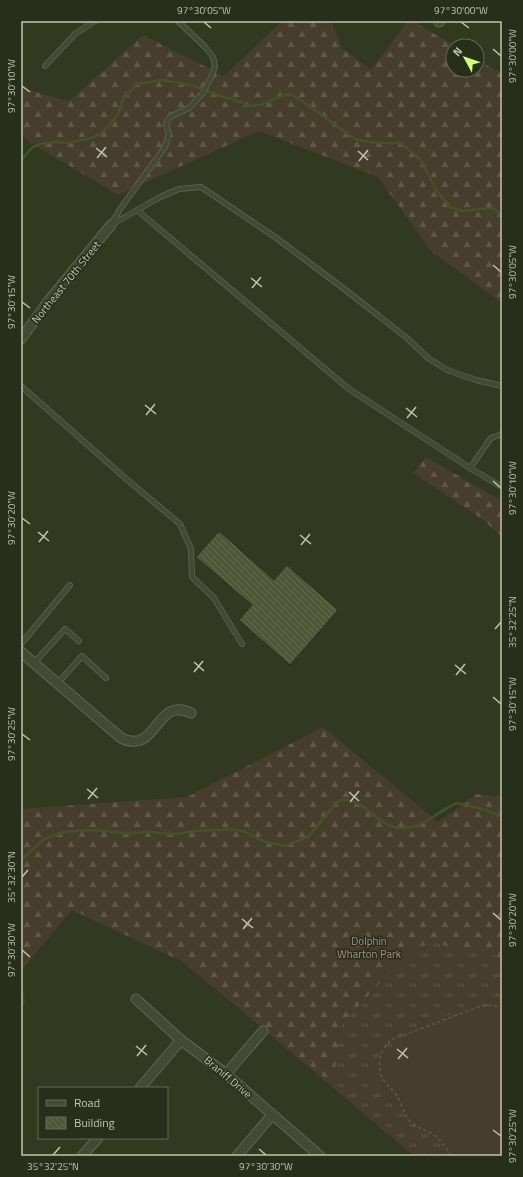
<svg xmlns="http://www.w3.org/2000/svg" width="523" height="1177" font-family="'Titillium Web',sans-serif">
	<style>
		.grass { fill: url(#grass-tufts) }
		.forest { fill: url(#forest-firs) }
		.pitch { fill: #473d2c }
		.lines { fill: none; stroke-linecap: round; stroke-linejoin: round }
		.stream { stroke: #445227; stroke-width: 2.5 }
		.building { fill: url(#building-back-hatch); stroke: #29301b }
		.service-casing { stroke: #606751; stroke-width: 6 }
		.minor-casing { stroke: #606751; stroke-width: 11 }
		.path { stroke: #5e5a46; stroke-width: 1.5; stroke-dasharray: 3 3; stroke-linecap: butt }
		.service { stroke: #424a33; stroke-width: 4.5 }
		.minor { stroke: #424a33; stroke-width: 9 }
		.ticks { fill: none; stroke: #bec6ae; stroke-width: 1.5 }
		.labels { text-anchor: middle; stroke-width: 3; stroke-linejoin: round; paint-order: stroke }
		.street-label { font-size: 11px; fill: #bec6ae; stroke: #272e19 }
		.park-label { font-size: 11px; fill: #b28b8c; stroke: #272e19 }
		.neatline { fill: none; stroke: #bec6ae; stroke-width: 1.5 }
		.ticks-label { font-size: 10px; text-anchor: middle; fill: #bec6ae }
	</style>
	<defs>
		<pattern id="grass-tufts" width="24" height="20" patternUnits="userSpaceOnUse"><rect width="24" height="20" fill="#473d2c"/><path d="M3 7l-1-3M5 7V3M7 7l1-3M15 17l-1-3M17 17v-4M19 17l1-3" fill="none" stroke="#605848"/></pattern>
		<pattern id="forest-firs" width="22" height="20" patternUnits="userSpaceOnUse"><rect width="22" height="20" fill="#473d2c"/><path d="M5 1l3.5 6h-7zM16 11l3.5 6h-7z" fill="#605848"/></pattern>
		<pattern id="building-back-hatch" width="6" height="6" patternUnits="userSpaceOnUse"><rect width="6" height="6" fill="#4e5738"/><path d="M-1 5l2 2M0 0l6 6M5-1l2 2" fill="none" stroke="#666e52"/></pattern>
	</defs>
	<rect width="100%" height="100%" fill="#313920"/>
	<!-- grass -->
	<path class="grass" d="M502 888V1156H414L177 956Z"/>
	<!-- forest -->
	<g class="forest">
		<path d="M282 21H331L342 48 371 70 408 21H413L455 46H453V70H477V59L502 74V303L430 250 378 177 259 131 118 195 31 143 21 135V88L69 101 143 35 224 76Z"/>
		<path d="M426 457 502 501V537L482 519 413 473Z"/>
		<path d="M323 727 438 822 476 794 502 797V960L477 944 460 951 434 942 410 950 341 1025 333 1084 181 961 72 910 21 970V809L187 797Z"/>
		<path d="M21 973 25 1003 21 1011Z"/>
	</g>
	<!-- pitch -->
	<path class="pitch" d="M482 1010H502V1152L500 1156H456L367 1083C384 1060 403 1030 431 1020 447 1014 466 1013 482 1010Z"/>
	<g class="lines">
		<!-- stream -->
		<g class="stream">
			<path d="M21 160 33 147 40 144 56 142 67 143 92 138 103 132 111 123 118 114 124 97 137 84 163 80 194 86 226 98 233 99 249 106 261 105 281 96 291 94 301 100 349 135 358 140 376 143H401L421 160 436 190 450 207 461 211 492 208 502 215"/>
			<path d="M21 860C28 854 35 847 42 841 64 826 106 830 131 834L133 833 149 832 173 834 195 831 235 829 248 833 262 841 285 846 308 837 337 802C359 790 377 829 402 828 424 828 438 811 457 803L486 810 502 817"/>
		</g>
	</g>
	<!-- building -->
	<path class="building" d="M219 531 274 580 287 565 338 610 290 665 239 620 252 605 196 557Z"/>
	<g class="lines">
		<defs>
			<g id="service">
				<path d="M45 66 75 34 95 21"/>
				<path d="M138 211 349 389 470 468 502 487"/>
				<path d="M111 225 160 197 179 189 201 187 275 237 343 288 407 338 428 358 447 370 476 380 502 386"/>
				<path d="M111 225 120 209 165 147 169 134 166 125 167 121 171 116 189 108 203 93 212 75 215 66 213 57 205 47 178 21"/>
				<path d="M21 386 124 477 180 524 191 549 192 577 214 598 242 644"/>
				<path d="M470 468 491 438 502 434"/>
				<path d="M21 644 70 585"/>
				<path d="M34 663 65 629 79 641"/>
				<path d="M58 683 82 656 106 678"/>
			</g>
			<g id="minor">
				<path d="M439 22 440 21"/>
				<path d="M21 339 50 299 111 225"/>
				<path d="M21 652 121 738C158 756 155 695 191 713"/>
				<path d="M136 999 181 1040 226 1074 320 1156"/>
				<path d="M226 1074 263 1031"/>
				<path d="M140 1088 181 1040"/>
				<path d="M82 1156 98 1138"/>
				<path d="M237 1156 272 1115"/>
			</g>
		</defs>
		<!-- service casing -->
		<use href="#service" class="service-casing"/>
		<!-- minor casing -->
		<use href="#minor" class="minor-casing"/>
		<!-- path -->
		<path class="path" d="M451 1156C446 1147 440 1139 431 1133 423 1129 416 1128 410 1121 403 1114 402 1104 397 1096 394 1091 389 1087 385 1082 375 1069 379 1048 393 1039L481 1006 488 1005 502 1007"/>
		<!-- service -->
		<use href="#service" class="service"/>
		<!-- minor -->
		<use href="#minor" class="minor"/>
	</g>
	<!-- ticks -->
	<path class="ticks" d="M204 22 211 28M461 22 469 28M493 49 501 56M22 86 30 92M96 148 107 157M358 151 368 160M97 158 106 147M359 161 368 150M493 265 501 272M251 278 262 287M252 288 261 277M22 302 30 308M145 405 156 414M406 408 417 417M146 415 155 404M407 418 416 407M493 481 501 488M22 518 30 524M38 532 49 541M300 535 311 544M39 542 48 531M301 545 310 534M495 629 501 622M194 662 204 671M455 665 466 674M194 672 203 661M456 675 465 664M493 697 501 704M22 734 30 740M87 789 98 798M349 792 359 801M88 799 97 788M350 802 359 791M22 877 28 870M493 913 501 920M242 919 253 928M243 929 252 918M22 950 30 957M136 1046 147 1055M397 1049 408 1058M137 1056 146 1045M398 1059 407 1048M493 1130 501 1136M259 1149 266 1155M53 1155 60 1147"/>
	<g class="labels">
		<!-- street labels -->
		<g class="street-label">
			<text transform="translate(66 282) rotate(-51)" y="4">Northeast 70th Street</text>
			<text transform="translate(228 1077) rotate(40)" y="4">Braniff Drive</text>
		</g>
		<!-- park labels -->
		<g class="park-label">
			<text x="369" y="945">Dolphin<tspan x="369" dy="13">Wharton Park</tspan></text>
		</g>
	</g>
	<!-- border -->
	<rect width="523" height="1177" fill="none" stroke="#272e19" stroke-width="44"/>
	<!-- legend -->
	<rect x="38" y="1087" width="130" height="52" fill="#272e19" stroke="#636b55"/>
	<rect x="46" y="1100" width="20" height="6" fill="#424a33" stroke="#636b55"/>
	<text x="74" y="1107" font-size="12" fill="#bec6ae">Road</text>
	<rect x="46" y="1117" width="20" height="12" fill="url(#building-back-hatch)" stroke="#636b55"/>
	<text x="74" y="1127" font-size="12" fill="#bec6ae">Building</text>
	<!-- north arrow -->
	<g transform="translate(465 58) rotate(310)"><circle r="19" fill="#272e19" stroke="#636b55"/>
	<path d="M0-3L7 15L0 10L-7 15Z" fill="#d0fc7c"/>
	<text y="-6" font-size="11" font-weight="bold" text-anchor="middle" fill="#bec6ae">N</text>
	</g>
	<rect x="22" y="22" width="479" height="1133" class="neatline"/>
	<g class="ticks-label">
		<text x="204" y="14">97°30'05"W</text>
		<text x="461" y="14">97°30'00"W</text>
		<text transform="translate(512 56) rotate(-90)" y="4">97°30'00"W</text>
		<text transform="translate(11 86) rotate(-90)" y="4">97°30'10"W</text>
		<text transform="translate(512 272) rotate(-90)" y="4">97°30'05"W</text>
		<text transform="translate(11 302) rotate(-90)" y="4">97°30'15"W</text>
		<text transform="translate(512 488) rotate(-90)" y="4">97°30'10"W</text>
		<text transform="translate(11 518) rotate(-90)" y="4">97°30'20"W</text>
		<text transform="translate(512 622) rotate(-90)" y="4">35°32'25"N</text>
		<text transform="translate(512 704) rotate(-90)" y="4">97°30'15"W</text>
		<text transform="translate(11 734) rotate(-90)" y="4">97°30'25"W</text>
		<text transform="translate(11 877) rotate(-90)" y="4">35°32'30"N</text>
		<text transform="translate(512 920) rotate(-90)" y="4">97°30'20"W</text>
		<text transform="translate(11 950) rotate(-90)" y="4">97°30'30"W</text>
		<text transform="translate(512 1136) rotate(-90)" y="4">97°30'25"W</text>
		<text x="53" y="1170">35°32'25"N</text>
		<text x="266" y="1170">97°30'30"W</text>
	</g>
</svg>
